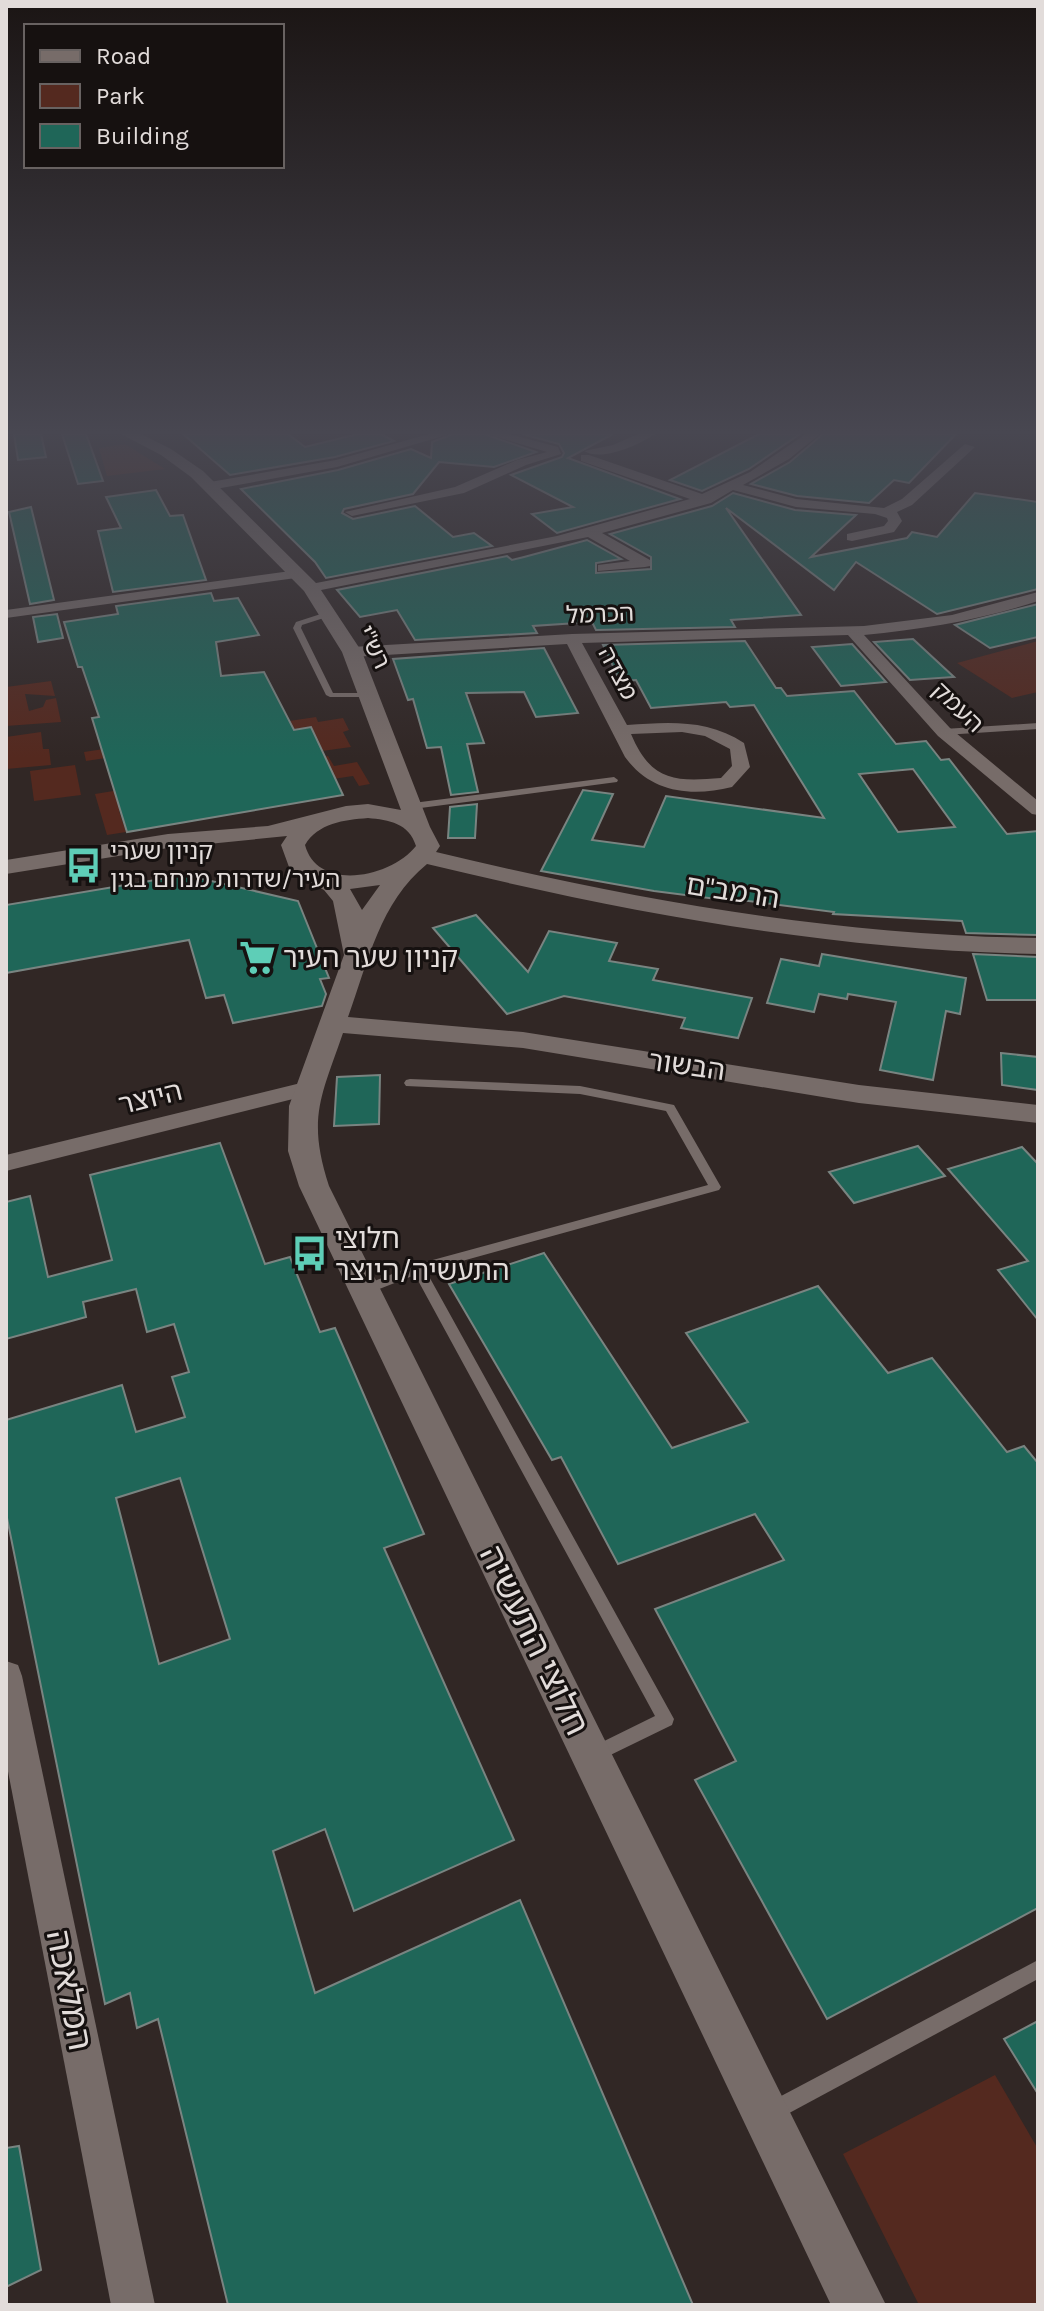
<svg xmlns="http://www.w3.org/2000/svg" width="1044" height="2311" font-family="Karla,'Noto Sans Hebrew',sans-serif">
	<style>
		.green { fill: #54291f }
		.building { fill: #1f6658; stroke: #798481; stroke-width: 2; fill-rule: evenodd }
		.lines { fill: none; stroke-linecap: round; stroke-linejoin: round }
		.service { fill: #776c69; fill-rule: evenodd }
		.minor { fill: #776c69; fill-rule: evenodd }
		.tertiary { fill: #776c69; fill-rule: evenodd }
		.labels { text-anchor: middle; stroke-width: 6; stroke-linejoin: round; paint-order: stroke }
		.far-street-label { font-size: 24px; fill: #e2dcda; stroke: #161110 }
		.far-poi-label { font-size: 24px; fill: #e2dcda; stroke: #161110; text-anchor: start }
		.street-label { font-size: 28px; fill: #e2dcda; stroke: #161110 }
		.poi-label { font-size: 28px; fill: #e2dcda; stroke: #161110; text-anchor: start }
		.near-street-label { font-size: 34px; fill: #e2dcda; stroke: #161110 }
	</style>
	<rect width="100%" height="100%" fill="#312725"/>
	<!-- green -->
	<g class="green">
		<path d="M125 444 165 469 107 476 99 448Z"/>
		<path d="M1038 641V692L1012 698 957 663Z"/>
		<path d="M51 681 55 696 25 694 29 711 43 707 46 700 56 698 61 722 6 726V687Z"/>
		<path d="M316 717 318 722 343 718 349 730 343 732 351 747 322 751 310 727 86 761 84 752Z"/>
		<path d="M41 732 43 749H49L51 765 6 769V737Z"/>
		<path d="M328 756 334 766 357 762 370 784 359 786 353 776 119 811 126 832 107 835 95 794Z"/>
		<path d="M75 765 81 795 34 801 30 771Z"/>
		<path d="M995 2075 1038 2149V2305H919L843 2154Z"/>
	</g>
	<!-- building -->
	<g class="building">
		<path d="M14 434H41L46 457 18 460Z"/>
		<path d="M62 434H86L103 481 78 484Z"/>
		<path d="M183 434H288L305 447 358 434H381L394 441 335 457 230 475Z"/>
		<path d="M453 434H484L536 452 494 467 439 462 413 494 344 509 342 513 353 519 415 506 453 537 474 533 492 546 326 578 315 562 241 489 338 470 411 449 431 458 432 442Z"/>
		<path d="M522 434H613L568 458 680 499 557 533 532 514 573 507 511 475 562 457 564 453 559 444Z"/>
		<path d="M759 434H800L749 469 702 491 670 480Z"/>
		<path d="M823 434H956L909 483 894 480 869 503 797 496 751 484 790 462Z"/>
		<path d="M156 490 170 516 183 515 206 580 113 592 98 531 121 528 106 497Z"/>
		<path d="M733 493 795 510 856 515 811 557 907 538 912 532 937 537 975 493 1038 502V589L937 614 856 562 834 590 726 508 801 615 731 620 735 627 596 630 592 622 533 626 537 633 415 640 397 610 360 617 337 590 507 556 512 560 524 557 587 540 621 559 596 563V573L651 569V557L610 534 712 506Z"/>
		<path d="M31 507 54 600 30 604 9 512Z"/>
		<path d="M211 593 214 601 238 598 259 635 216 642 221 676 264 672 294 730 311 727 343 795 127 832 92 718 99 717 82 667H78L64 622 118 614 116 606Z"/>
		<path d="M1038 604V637L990 648 955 625Z"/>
		<path d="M57 614 63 638 38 642 33 617Z"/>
		<path d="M913 639 954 677 910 680 874 642Z"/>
		<path d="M745 641 776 688H781L787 696 854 691 896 744 926 741 941 760 949 759 1007 834 1038 831V935L966 933 962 921 833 914 834 912 741 900 740 902 654 891 541 871 583 790 613 794 592 840 644 847 666 796 824 818 754 705 730 707 726 702 651 708 636 680 620 681 603 645ZM913 769 955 827 898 832 859 774Z"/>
		<path d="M852 644 886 682 841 686 812 647Z"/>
		<path d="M544 648 578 713 536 717 524 692 466 693 484 743 467 744 478 792 451 795 441 747 427 748 413 699 408 700 393 659Z"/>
		<path d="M477 804 475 838H448L450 807Z"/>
		<path d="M185 875 298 901 329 978 320 979 326 994 322 1006 233 1023 224 995 206 998 189 940 6 973V905Z"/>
		<path d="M476 915 528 972 549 931 617 943 609 961 658 969 653 980 752 998 738 1038 681 1028 685 1018 564 996 507 1014 433 928Z"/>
		<path d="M822 954 966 978 960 1014 946 1011 933 1080 880 1070 896 1002 848 994 847 999 819 994 814 1012 767 1003 781 959 819 966Z"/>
		<path d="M973 954 1038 957V1000H987Z"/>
		<path d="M1001 1053 1038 1057V1090L1002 1085Z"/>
		<path d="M380 1075 379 1124 334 1126 337 1077Z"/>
		<path d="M220 1143 265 1264 290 1257 320 1332 335 1328 424 1534 384 1548 514 1840 354 1911 325 1829 273 1851 315 1993 520 1900 693 2305H228L158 2019 137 2028 130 1993 105 2004 6 1513V1420L122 1385 136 1432 185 1417 172 1377 189 1372 174 1324 147 1332 136 1289 83 1302 86 1317 6 1339V1202L30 1196 48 1277 112 1260 90 1175ZM180 1478 230 1639 159 1664 116 1498Z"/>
		<path d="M918 1146 945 1176 854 1203 829 1172Z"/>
		<path d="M1022 1147 1038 1164V1320L998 1270 1028 1261 948 1169Z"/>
		<path d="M544 1253 672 1448 748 1422 686 1333 818 1286 888 1373 932 1358 1007 1452 1024 1446 1038 1463V1908L827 2019 695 1780 736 1761 655 1609 784 1560 755 1514 618 1564 561 1457 552 1460 449 1284Z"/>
		<path d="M1038 2021V2094L1004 2039Z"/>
		<path d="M19 2146 41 2270 6 2287V2148Z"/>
	</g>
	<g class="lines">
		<!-- service -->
		<g class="service">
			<path d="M327 612 331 614 330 616 302 625 301 628 333 693H369L373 695 372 697H330L326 695 293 628 296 622Z"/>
			<path d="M1038 723V729L944 735 940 732 944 729Z"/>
			<path d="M614 777 618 780 617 782 413 809 408 806 413 803Z"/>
			<path d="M410 1079 580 1086 674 1105 721 1187 719 1190 426 1271 674 1719 672 1725 594 1763 588 1761 585 1755 588 1749 655 1716 415 1275 364 1295 359 1293 357 1290 359 1287 418 1264 708 1185 666 1111 580 1094 406 1086 404 1083 406 1080Z"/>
			<path d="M1038 1960V1979L780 2118 773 2121 766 2118 763 2111 766 2104Z"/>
		</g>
		<!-- minor -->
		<g class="minor">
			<path d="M429 434H450L337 467 210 490 204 486 210 482 336 460Z"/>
			<path d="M487 434H509L558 447 561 454 526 465 464 493 352 516 345 512 455 487 517 460 547 452Z"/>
			<path d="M638 434H655C639 445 601 462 584 451L613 445Z"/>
			<path d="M806 434H820L789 459 743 485 796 499 884 508 902 499 965 444 975 447 912 505 897 512 902 521 894 532 852 541 847 540V534L884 526 888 521 887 518 875 514 796 507 733 490 711 503 602 533 650 560V566L645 567 598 571V565L630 561 588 537 311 592 304 588 311 584 557 536 690 499 581 461V455H589L702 494 750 472Z"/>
			<path d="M298 570 305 574 303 577 6 618V610Z"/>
			<path d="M1038 592V601C981 620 924 629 864 635L950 728 1038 801V815L1032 814 938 736 848 635 582 643 627 725C669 722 708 719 744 743L750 767 732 787C691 797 651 793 625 757L567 644 352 657 344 652 352 647 572 634 864 626 952 615ZM682 732 705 736 730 749 732 766 721 778C674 782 651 781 631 734Z"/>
			<path d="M309 1081 317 1083 320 1088 317 1093 6 1171V1155Z"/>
			<path d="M6 1661 18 1665 22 1676 155 2305H111L6 1761Z"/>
		</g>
		<!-- tertiary -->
		<path class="tertiary" d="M121 434H141L171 449 203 471 317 584 362 652 430 827 440 846 436 852C636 900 831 935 1038 938V954C828 950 630 913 427 864 380 902 368 962 348 1017L523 1032 859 1085 1038 1105V1123L859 1103 523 1048 343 1033C321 1097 307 1118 329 1186L886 2305H831L299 1186 288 1151 289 1106 344 955 333 901 324 890 303 879 289 867 281 845 287 836 168 848 6 874V860L168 834 268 826 346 806 368 804 401 810 342 652 304 591 191 477 161 455ZM368 818C389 820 409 823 416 846 392 877 318 893 305 845 318 823 344 820 368 818ZM380 885 362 910 350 889Z"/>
	</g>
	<!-- sky -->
	<linearGradient id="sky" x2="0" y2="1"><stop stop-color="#1b1514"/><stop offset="0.57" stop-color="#484751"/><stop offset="1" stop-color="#484751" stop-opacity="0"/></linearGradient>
	<rect width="1044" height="758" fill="url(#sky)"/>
	<!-- icons -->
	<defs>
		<symbol id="bus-bare" viewBox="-9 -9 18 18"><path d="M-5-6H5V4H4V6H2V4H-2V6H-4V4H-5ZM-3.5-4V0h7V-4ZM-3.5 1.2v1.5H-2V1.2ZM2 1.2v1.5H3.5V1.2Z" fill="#5eceb7" stroke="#161110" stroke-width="2.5" paint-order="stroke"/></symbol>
		<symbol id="supermarket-bare" viewBox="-9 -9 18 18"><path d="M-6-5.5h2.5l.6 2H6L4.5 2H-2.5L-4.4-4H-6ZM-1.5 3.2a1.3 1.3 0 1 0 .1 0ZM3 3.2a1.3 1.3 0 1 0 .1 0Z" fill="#5eceb7" stroke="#161110" stroke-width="2.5" paint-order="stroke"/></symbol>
	</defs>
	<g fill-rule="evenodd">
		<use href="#bus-bare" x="58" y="840" width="51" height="51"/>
		<use href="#supermarket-bare" x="232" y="932" width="51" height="51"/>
		<use href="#bus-bare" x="284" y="1228" width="51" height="51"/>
	</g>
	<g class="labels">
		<!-- far-street labels -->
		<g class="far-street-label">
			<text transform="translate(600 614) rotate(-2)" y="8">הכרמל</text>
			<text transform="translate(374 647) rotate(64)" y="8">רש"י</text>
			<text transform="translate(618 673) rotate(62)" y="8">מצדה</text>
			<text transform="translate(958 707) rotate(44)" y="8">העמק</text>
		</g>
		<!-- far-poi labels -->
		<g class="far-poi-label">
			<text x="110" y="859">קניון שערי<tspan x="110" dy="28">העיר/שדרות מנחם בגין</tspan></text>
		</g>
		<!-- street labels -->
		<g class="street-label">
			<text transform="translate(733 891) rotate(9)" y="10">הרמב"ם</text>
			<text transform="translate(687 1065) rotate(8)" y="10">הבשור</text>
			<text transform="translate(150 1097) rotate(-14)" y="10">היוצר</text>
		</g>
		<!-- poi labels -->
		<g class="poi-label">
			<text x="283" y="967">קניון שער העיר</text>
			<text x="335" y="1248">חלוצי<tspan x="335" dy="32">התעשיה/היוצר</tspan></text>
		</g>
		<!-- near-street labels -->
		<g class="near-street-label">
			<text transform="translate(535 1640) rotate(64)" y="12">חלוצי התעשיה</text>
			<text transform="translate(70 1990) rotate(79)" y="12">המלאכה</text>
		</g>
	</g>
	<!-- border -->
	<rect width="1044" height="2311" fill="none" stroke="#e2dcda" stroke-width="16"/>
	<!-- legend -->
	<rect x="24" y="24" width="260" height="144" fill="#161110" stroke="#686261" stroke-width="2"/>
	<rect x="40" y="50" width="40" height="12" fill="#776c69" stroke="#686261" stroke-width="2"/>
	<text x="96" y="64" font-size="24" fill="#e2dcda">Road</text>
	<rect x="40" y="84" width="40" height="24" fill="#54291f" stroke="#686261" stroke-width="2"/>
	<text x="96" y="104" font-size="24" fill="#e2dcda">Park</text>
	<rect x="40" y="124" width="40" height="24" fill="#1f6658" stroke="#686261" stroke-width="2"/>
	<text x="96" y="144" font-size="24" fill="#e2dcda">Building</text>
</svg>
